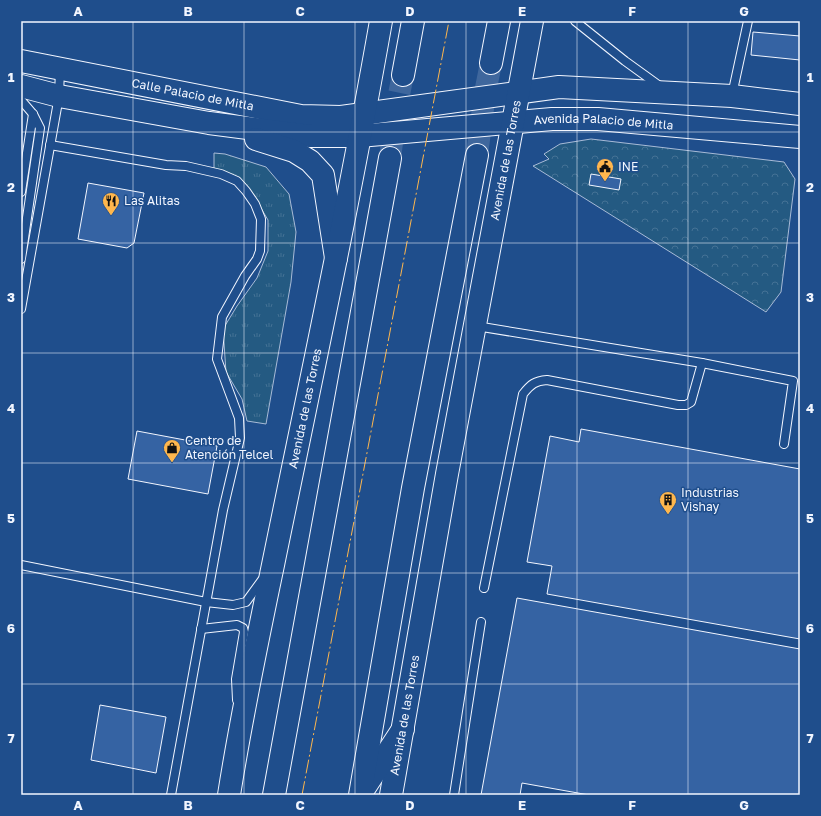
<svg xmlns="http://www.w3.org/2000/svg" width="821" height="816" font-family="'Golos Text',sans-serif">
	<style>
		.grass { fill: url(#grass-tufts); stroke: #a8bbd7 }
		.forest { fill: url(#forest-crowns); stroke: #a8bbd7 }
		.building { fill: #3563a3; stroke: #f2f6ff }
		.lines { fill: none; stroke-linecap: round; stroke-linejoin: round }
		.trunk-tunnel { stroke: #3f679d; stroke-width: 22; stroke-dasharray: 22 11; stroke-linecap: butt }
		.service-casing { stroke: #f2f6ff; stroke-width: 10 }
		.secondary-casing { stroke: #f2f6ff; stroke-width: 24 }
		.primary-casing { stroke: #f2f6ff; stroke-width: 24 }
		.trunk-casing { stroke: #f2f6ff; stroke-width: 24 }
		.service { stroke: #1f4e8c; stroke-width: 8 }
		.secondary { stroke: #1f4e8c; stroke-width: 22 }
		.primary { stroke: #1f4e8c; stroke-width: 22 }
		.trunk { stroke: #1f4e8c; stroke-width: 22 }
		.power { stroke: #ffb74d; stroke-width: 1; stroke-dasharray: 14 3 2 3; stroke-linecap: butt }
		.grid { fill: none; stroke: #f2f6ff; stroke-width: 1; stroke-opacity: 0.55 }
		.labels { text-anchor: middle; stroke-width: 3; stroke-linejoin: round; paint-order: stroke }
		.street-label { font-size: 12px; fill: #f2f6ff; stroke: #1f4e8c }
		.poi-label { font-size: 12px; fill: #f2f6ff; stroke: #1f4e8c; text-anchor: start }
		.neatline { fill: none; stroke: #f2f6ff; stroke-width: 1.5 }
		.grid-label { font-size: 13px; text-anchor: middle; font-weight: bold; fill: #f2f6ff }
	</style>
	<defs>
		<pattern id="grass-tufts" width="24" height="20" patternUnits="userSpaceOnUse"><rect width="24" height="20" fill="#245a82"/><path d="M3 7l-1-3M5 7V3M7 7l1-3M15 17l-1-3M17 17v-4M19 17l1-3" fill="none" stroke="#447295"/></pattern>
		<pattern id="forest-crowns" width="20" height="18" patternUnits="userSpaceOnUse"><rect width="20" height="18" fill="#245a82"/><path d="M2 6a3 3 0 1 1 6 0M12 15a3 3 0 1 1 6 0" fill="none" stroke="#447295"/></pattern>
	</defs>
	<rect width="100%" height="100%" fill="#1f4e8c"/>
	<!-- grass -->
	<path class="grass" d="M214 153 225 154 266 167 289 194 296 232 291 282 266 424 247 421 242 399 226 372 223 329 237 306 257 278 268 251V220L252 193 235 176 214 169Z"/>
	<!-- forest -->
	<path class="forest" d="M591 139 784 162 795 179 781 292 766 312 533 166 549 159 544 154 560 144Z"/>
	<!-- building -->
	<g class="building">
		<path d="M753 32 800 36V60L751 55Z"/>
		<path d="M591 174 621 179 619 190 589 185Z"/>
		<path d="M88 183 144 193 134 243 127 248 78 239Z"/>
		<path d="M581 429 800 469V639L547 594 552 566 527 562 550 436 579 442Z"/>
		<path d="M137 431 217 446 208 494 128 479Z"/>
		<path d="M517 598 800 649V795H589L522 783 520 795H481Z"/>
		<path d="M100 705 166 717 156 773 91 760Z"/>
	</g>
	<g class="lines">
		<!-- trunk-tunnel -->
		<g class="trunk-tunnel">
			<path d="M477 155 485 93 491 63"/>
			<path d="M390 158 397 104 403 75"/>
		</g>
		<defs>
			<g id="service">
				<path d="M575 21 625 61 661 87"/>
				<path d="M732 95 748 21"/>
				<path d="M21 100 33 114 40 128 21 259"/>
				<path d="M50 145 166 165 186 166 221 174 237 181 246 191 255 204 261 219 260 251 257 259 245 276 222 317 217 359 239 418 240 438 223 510 171 795"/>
				<path d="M21 192 33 114"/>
				<path d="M21 309 59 96 60 69"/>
				<path d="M476 326C551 339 627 350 702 363"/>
				<path d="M21 565 206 602 233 605 246 602 262 580"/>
				<path d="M484 588 523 394C531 384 535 381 547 380L678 405H686L691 402 702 363 793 381 784 444"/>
				<path d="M201 629 237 625 243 628 244 632 236 679 237 700"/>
				<path d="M454 795 481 622"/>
			</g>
			<g id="secondary">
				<path id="s1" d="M21 61 301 116 341 117 559 87 732 96 800 104"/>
				<path id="s2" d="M21 86 59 96 209 123 310 136H359L552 119H598L800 137"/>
				<path d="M256 139 294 151 310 161 323 175 336 258"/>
			</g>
			<g id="primary">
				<path id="s3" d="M229 795C241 718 257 642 273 565 310 384 349 203 381 21"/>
				<path id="s4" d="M391 795 447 474 532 21"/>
			</g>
			<g id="trunk">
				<path d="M491 63 499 21"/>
				<path d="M403 75 413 21"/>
				<path d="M365 787 403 729"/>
				<path d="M274 795 390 158"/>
				<path d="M360 795 413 488 477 155"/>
			</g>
		</defs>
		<!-- service casing -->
		<use href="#service" class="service-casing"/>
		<!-- secondary casing -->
		<use href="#secondary" class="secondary-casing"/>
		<!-- primary casing -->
		<use href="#primary" class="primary-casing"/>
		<!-- trunk casing -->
		<use href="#trunk" class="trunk-casing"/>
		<!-- service -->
		<use href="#service" class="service"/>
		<!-- secondary -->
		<use href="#secondary" class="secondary"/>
		<!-- primary -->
		<use href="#primary" class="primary"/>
		<!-- trunk -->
		<use href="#trunk" class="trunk"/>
		<!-- power -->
		<path class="power" d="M302 795 449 21"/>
	</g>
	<!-- grid -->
	<path class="grid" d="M133 21V795M244 21V795M355 21V795M466 21V795M577 21V795M688 21V795M21 132H800M21 243H800M21 353H800M21 463H800M21 573H800M21 684H800"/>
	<!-- icons -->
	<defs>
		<symbol id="civic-pin" viewBox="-11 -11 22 30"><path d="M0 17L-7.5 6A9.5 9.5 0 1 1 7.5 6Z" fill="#ffb74d" stroke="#1f4e8c"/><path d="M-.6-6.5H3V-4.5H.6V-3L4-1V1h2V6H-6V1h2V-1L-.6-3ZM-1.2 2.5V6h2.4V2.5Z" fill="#111"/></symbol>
		<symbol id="restaurant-pin" viewBox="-11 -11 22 30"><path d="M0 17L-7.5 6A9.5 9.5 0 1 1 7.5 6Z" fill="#ffb74d" stroke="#1f4e8c"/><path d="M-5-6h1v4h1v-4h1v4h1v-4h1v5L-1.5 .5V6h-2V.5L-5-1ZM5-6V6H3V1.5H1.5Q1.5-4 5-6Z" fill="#111"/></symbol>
		<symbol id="shop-pin" viewBox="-11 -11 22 30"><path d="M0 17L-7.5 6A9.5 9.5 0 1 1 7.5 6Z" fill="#ffb74d" stroke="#1f4e8c"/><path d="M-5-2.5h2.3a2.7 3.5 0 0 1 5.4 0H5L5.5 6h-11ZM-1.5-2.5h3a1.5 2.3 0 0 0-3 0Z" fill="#111"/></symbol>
		<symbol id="building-pin" viewBox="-11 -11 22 30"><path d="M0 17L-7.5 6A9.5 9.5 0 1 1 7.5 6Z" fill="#ffb74d" stroke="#1f4e8c"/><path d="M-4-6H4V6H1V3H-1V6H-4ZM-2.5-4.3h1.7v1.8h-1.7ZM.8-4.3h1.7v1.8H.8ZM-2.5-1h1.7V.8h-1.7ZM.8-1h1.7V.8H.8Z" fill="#111"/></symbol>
	</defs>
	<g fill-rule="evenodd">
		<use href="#civic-pin" x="595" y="157" width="20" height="27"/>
		<use href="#restaurant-pin" x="101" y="191" width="20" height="27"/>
		<use href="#shop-pin" x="162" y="438" width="20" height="27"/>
		<use href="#building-pin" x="658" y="490" width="20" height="27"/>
	</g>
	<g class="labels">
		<!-- street labels -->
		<g class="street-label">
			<text dy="4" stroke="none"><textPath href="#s1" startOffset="175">Calle Palacio de Mitla</textPath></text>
			<text dy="4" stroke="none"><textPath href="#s2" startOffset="588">Avenida Palacio de Mitla</textPath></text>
			<text dy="4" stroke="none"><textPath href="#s4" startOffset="645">Avenida de las Torres</textPath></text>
			<text dy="4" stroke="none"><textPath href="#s3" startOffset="394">Avenida de las Torres</textPath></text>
			<text dy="4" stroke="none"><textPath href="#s4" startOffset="81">Avenida de las Torres</textPath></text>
		</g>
		<!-- poi labels -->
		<g class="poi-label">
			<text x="618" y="171">INE</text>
			<text x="124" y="205">Las Alitas</text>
			<text x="185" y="445">Centro de<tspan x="185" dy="14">Atención Telcel</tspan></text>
			<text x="681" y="497">Industrias<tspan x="681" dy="14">Vishay</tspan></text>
		</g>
	</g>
	<!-- border -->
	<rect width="821" height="816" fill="none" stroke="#1f4e8c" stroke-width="44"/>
	<rect x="22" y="22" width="777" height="772" class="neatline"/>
	<g class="grid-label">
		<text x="78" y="16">A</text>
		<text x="188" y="16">B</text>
		<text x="300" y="16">C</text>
		<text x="410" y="16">D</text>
		<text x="522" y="16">E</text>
		<text x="632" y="16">F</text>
		<text x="744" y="16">G</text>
		<text x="11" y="82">1</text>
		<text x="810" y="82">1</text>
		<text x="11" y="192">2</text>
		<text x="810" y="192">2</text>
		<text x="11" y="302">3</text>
		<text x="810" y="302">3</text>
		<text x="11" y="413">4</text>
		<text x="810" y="413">4</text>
		<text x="11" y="523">5</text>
		<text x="810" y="523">5</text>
		<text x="11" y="633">6</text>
		<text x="810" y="633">6</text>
		<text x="11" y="743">7</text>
		<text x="810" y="743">7</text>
		<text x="78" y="810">A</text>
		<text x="188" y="810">B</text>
		<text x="300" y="810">C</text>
		<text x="410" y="810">D</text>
		<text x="522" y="810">E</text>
		<text x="632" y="810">F</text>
		<text x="744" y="810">G</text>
	</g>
</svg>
